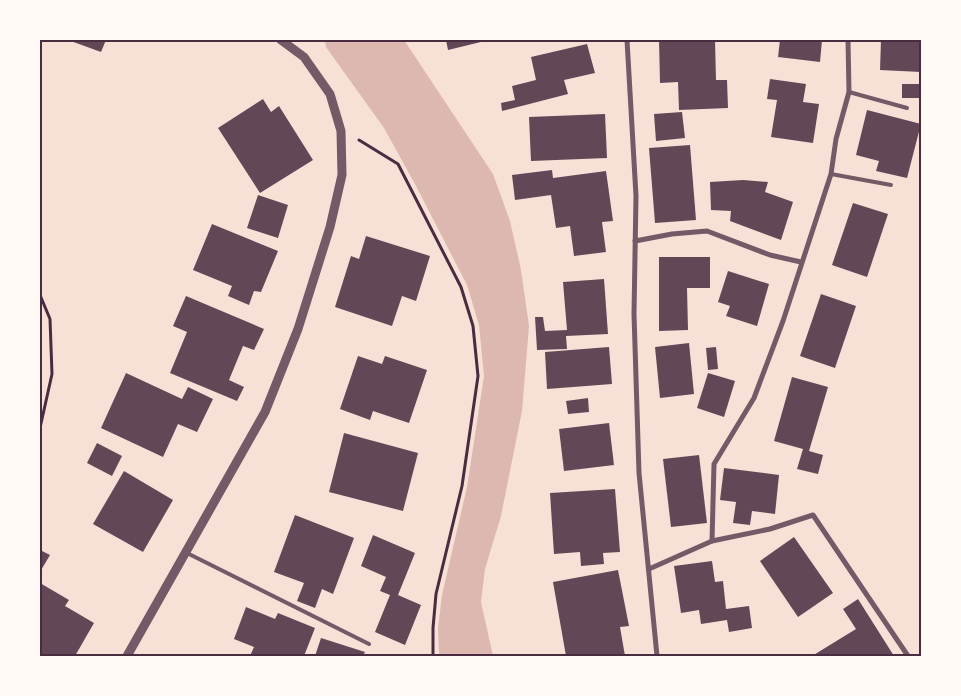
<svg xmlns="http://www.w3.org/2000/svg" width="961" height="696" font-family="'Libre Baskerville',serif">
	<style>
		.water { fill: #dcb8b0 }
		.building { fill: #644757 }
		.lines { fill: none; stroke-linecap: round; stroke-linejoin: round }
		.path { stroke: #4a2c40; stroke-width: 3 }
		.service { stroke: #755966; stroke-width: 4 }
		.minor { stroke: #755966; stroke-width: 5 }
		.tertiary { stroke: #755966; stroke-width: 9 }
		.neatline { fill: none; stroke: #4a2c40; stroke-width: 2 }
	</style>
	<rect width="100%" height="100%" fill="#f7e1d7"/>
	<!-- water -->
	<path class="water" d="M325 40H404L493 174 510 221 521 270 529 326 522 411 501 516 485 569 481 602 493 656H439V654L438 628 442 595 467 487 484 376 479 325 467 285 416 186 384 128 326 47Z"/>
	<!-- building -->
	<g class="building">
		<path d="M68 40H106L101 52Z"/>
		<path d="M446 40H485V41L448 50Z"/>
		<path d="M659 40H715L716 80H727L728 108 679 110 678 82 660 83Z"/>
		<path d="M780 40H822L820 62 778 57Z"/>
		<path d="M881 40H921V72L880 70Z"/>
		<path d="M587 44 595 73 564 80 568 94 502 111 501 103 515 100 512 86 536 80 531 57Z"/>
		<path d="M770 79 806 84 803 102 819 104 813 143 771 137 777 100 767 99Z"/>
		<rect x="902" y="84" width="19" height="14"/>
		<path d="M263 99 271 112 279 106 313 160 260 193 218 128Z"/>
		<path d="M867 110 921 124 907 178 876 171 879 161 856 155Z"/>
		<path d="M682 112 685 138 656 141 654 114Z"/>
		<path d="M605 114 607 158 531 161 529 117Z"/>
		<path d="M690 145 696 220 655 223 649 148Z"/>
		<path d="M552 170 553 178 606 171 613 221 602 222 606 252 574 256 570 226 556 228 551 195 515 200 512 175Z"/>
		<path d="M743 180 768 182 765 192 793 202 781 240 730 221 731 211 711 210 710 182Z"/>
		<path d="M258 195 288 205 278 238 247 228Z"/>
		<path d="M853 203 888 214 867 277 832 265Z"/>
		<path d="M212 224 278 251 261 292 254 291 249 305 228 296 232 286 193 270Z"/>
		<path d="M366 236 430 256 416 301 402 296 392 326 335 307 351 256 359 259Z"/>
		<path d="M659 257H710V288H687L688 330 659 331Z"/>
		<path d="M728 271 769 284 757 326 726 316 730 306 718 302Z"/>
		<path d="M604 279 608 334 566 336 567 349 537 350 535 317H543L545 331 567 330 563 282Z"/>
		<path d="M821 294 856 306 835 368 800 356Z"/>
		<path d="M186 296 264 329 254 350 243 346 229 380 244 387 237 401 170 373 187 332 173 326Z"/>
		<path d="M689 343 694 394 660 398 655 347Z"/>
		<path d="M609 347 612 384 547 389 545 352Z"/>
		<path d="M716 347 718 369 708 370 706 348Z"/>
		<path d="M358 356 382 364 385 356 427 370 409 423 373 411 370 420 340 409Z"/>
		<path d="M126 373 182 399 188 387 213 399 197 432 178 424 163 457 101 428Z"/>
		<path d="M708 373 735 381 724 417 697 408Z"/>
		<path d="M792 377 828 387 809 451 823 455 818 474 797 469 803 449 774 441Z"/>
		<path d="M588 398 589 412 568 414 566 401Z"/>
		<path d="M609 423 614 465 564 471 559 429Z"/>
		<path d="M344 433 418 453 403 511 329 492Z"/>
		<path d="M97 443 122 456 112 476 87 463Z"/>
		<path d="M699 455 707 523 671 527 663 459Z"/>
		<path d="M724 468 779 475 775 514 752 511 750 525 733 523 736 502 720 500Z"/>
		<path d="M124 471 173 500 143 552 93 524Z"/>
		<path d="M615 489 620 552 603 553 604 564 581 566 580 552 554 554 550 493Z"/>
		<path d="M295 515 354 538 333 594 322 589 315 608 297 601 304 583 274 572Z"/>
		<path d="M373 535 415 553 398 595 421 605 405 645 375 632 390 595 380 591 386 577 361 566Z"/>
		<path d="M794 537 833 593 798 617 760 561Z"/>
		<path d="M40 550 50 555 40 572Z"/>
		<path d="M712 561 715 582 723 581 726 609 749 606 752 628 729 632 727 620 701 624 699 610 681 613 674 566Z"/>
		<path d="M618 570 629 626 620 627 625 656H566L553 582Z"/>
		<path d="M40 583 69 600 65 606 94 623 75 656H44L40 654Z"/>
		<path d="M858 599 894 656H812L856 629 843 609Z"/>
		<path d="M246 607 275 619 278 613 315 628 304 656H250L254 647 234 639Z"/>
		<path d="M321 638 365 652 363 656H315Z"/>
	</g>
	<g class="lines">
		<!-- path -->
		<g class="path">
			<path d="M359 140 398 164 461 287 473 326 478 376 462 486 436 594 433 628V656"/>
			<path d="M40 295 50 319 52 374 40 428"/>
		</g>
		<!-- service -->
		<g class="service">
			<path d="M849 92 907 108"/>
			<path d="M831 174 891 185"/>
			<path d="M187 553 369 644"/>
		</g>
		<!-- minor -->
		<g class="minor">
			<path d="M627 40 636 196 634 314 639 473 657 656"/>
			<path d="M635 241 672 234 707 231 770 255 801 262"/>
			<path d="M712 541 770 529 813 515 908 656"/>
			<path d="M649 569 712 541 714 464 754 398 783 321 831 174 836 139 849 92 848 40"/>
		</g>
		<!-- tertiary -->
		<path class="tertiary" d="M127 656 265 412 298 329 330 227 342 175 341 131 330 94 304 57 281 40"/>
	</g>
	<!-- border -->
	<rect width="961" height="696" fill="none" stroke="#fffaf5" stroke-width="82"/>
	<rect x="41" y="41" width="879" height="614" class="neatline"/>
</svg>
